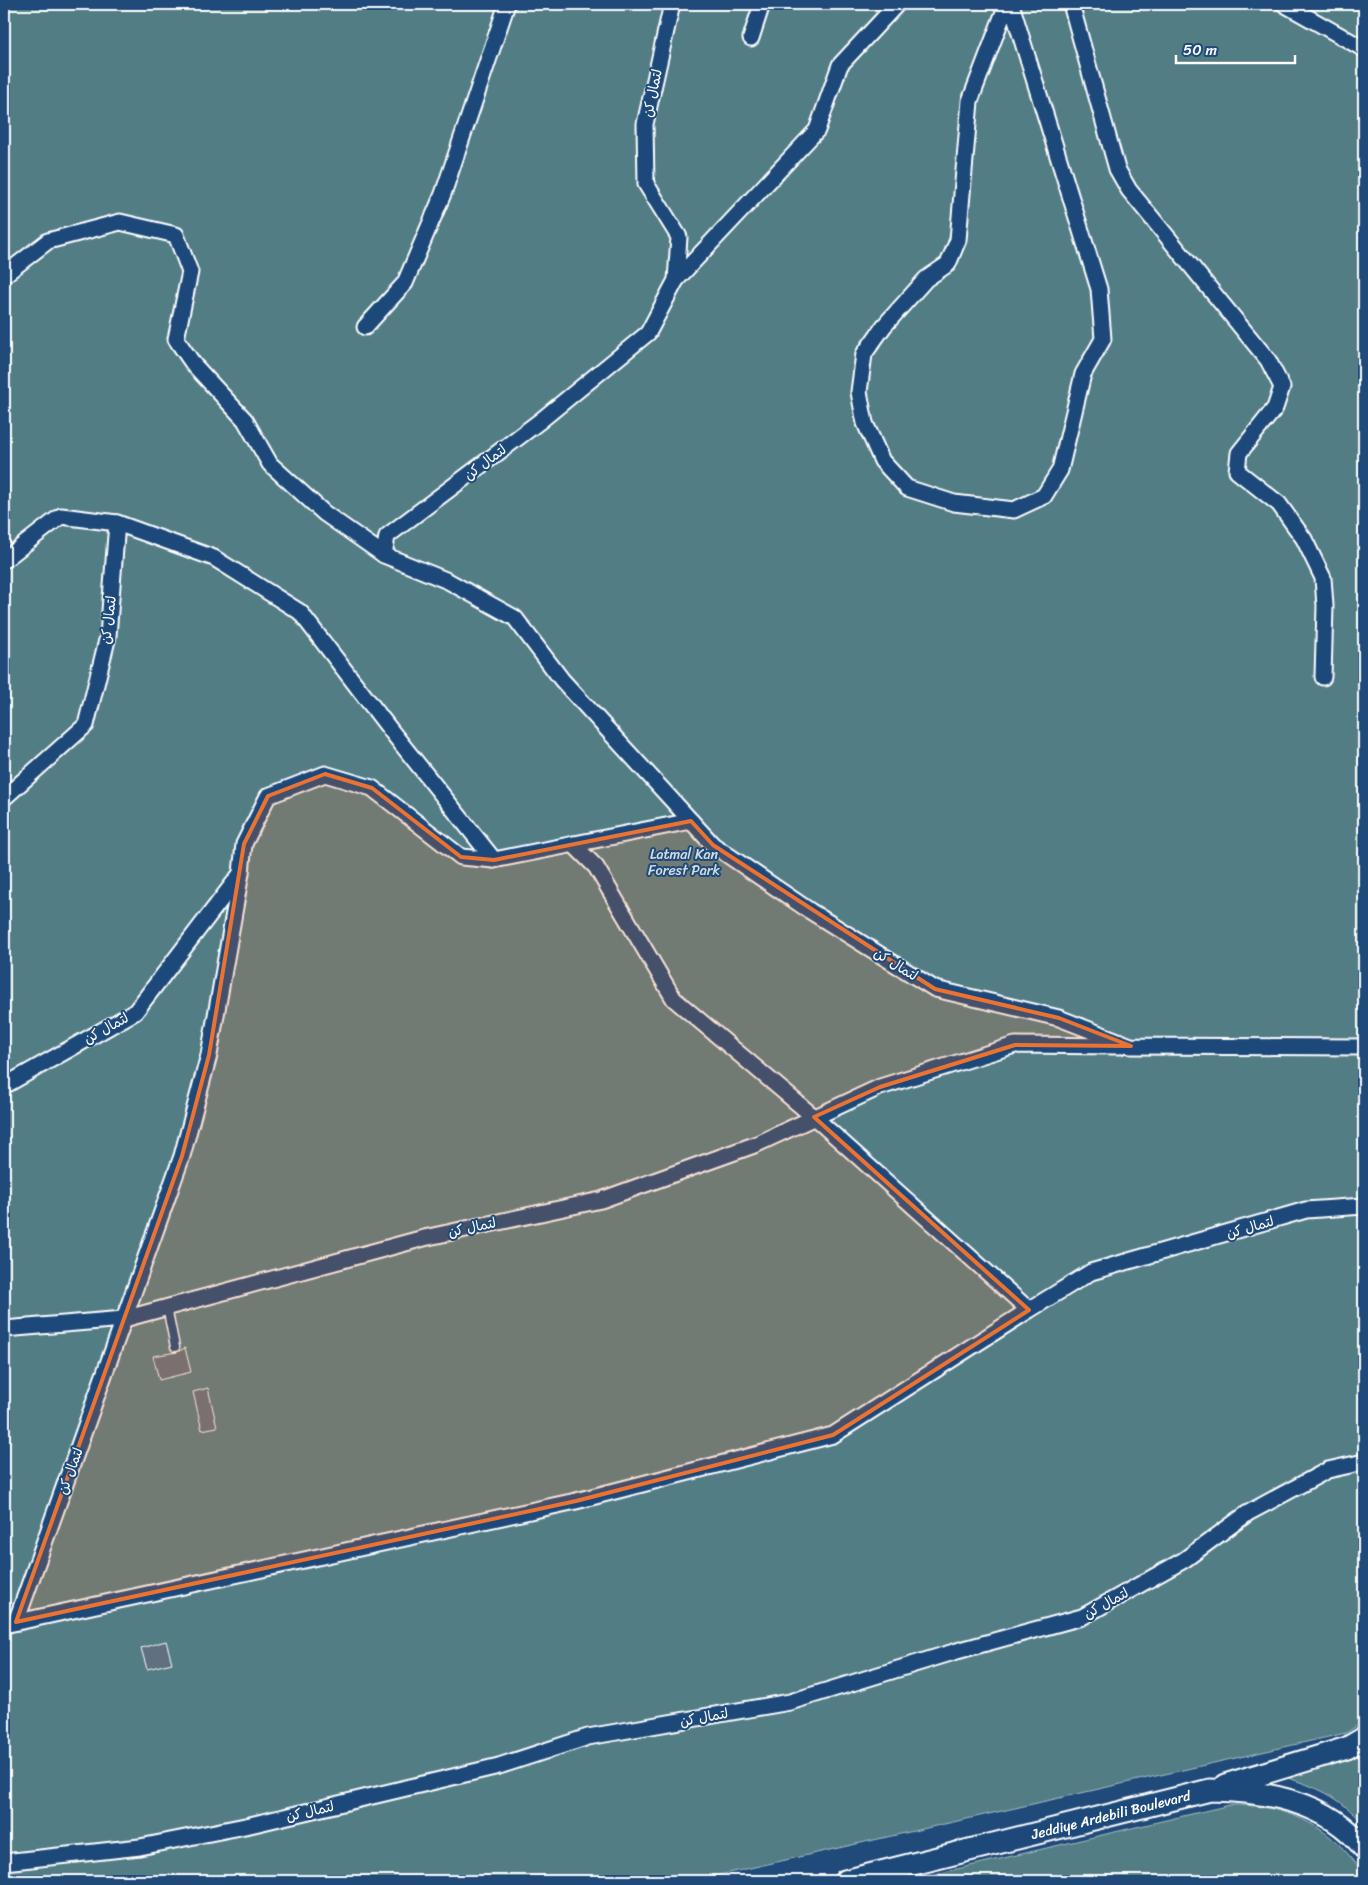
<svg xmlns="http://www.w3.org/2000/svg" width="1368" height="1885" font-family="Sriracha,'Playpen Sans Arabic',sans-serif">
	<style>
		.green { fill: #527d85; stroke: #a8bec2 }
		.building { fill: #616f80; stroke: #fff }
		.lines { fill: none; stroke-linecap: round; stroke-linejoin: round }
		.service-casing { stroke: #fff; stroke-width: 11 }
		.minor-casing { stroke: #fff; stroke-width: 19 }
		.secondary-casing { stroke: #fff; stroke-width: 25 }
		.service { stroke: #1f4a7a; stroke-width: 8 }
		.minor { stroke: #1f4a7a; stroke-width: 15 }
		.secondary { stroke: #1f4a7a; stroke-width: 21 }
		.marked { fill: #eb7230; fill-opacity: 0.2; stroke: #eb7230; stroke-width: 4; stroke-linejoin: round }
		.labels { text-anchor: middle; stroke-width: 4; stroke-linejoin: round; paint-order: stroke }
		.street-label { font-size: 14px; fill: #fff; stroke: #1f4a7a }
		.park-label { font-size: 14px; fill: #d4dee0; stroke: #1f4a7a }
	</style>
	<rect width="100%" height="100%" fill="#1f4a7a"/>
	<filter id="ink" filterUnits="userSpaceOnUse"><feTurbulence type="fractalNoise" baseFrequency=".02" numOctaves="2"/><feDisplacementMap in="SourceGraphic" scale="10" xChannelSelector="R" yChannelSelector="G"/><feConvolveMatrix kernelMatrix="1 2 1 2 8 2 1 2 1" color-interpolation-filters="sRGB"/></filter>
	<g filter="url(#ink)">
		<!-- green -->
		<g class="green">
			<path d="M4 4H1364V1721L1346 1733 693 1881H4Z"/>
			<path d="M1364 1747V1824C1337 1795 1319 1788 1282 1776Z"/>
			<path d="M1230 1805C1276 1804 1318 1819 1349 1855 1355 1862 1364 1872 1364 1881H906Z"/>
		</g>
		<!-- building -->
		<g class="building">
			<path d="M185 1348 191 1372 159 1380 153 1356 177 1352Z"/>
			<path d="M208 1388 217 1427 202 1430 193 1392Z"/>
			<path d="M166 1641 172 1663 147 1669 141 1648Z"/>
		</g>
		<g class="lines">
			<defs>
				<path id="service" d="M167 1307 175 1347"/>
				<g id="minor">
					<path d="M672 4 645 124 646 184 679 237 676 280 648 333 540 421 387 536 384 555 448 581 515 618 562 680 713 845 810 911 935 989 1059 1018 1131 1046 1364 1047"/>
					<path d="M1007 4 970 101 958 240 948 264 926 279 884 326 864 354 859 392 865 423 882 461 907 488 954 503 1014 510 1044 496 1060 470 1083 374 1103 339 1099 289 1011 4"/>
					<path d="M1071 4 1117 169 1129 190 1268 360 1282 387 1275 408 1239 453 1237 471 1279 504 1304 539 1323 578 1325 606 1323 677"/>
					<path d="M1284 4 1364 49"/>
					<path d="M751 38 762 4"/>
					<path d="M4 275 48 241 120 222 176 235 190 272 176 339 194 365 245 420 270 464 324 513 384 555"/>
					<path d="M676 280 817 130 840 65 897 4"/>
					<path d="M365 327 405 283 443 194 507 4"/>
					<path d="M4 560 61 516 117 523"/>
					<path d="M4 798 86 725 108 636 117 523 214 558 300 612 392 732 494 860 691 821"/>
					<path d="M4 1086 135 1012 239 876"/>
					<path d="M1029 1310 1091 1272 1306 1210 1364 1206"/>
					<path d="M4 1329 124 1319 424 1238 601 1200 757 1144 880 1087 1015 1045 1120 1046"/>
					<path d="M16 1622 182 1156 209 1055 241 873 244 844 268 796 325 774 372 788 461 857 494 860"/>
					<path d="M4 1625 576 1501 833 1435 1029 1310 814 1117 674 999 596 867 573 844"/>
					<path d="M4 1862 140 1847 250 1825 499 1766 588 1737 790 1702 957 1651 1082 1617 1184 1560 1248 1513 1328 1470 1364 1462"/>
				</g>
				<g id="secondary">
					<path d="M1225 1785 1347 1748 1364 1738"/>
					<path id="s1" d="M845 1881 1210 1790C1265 1791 1328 1801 1364 1848"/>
				</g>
			</defs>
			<!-- service casing -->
			<use href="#service" class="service-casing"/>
			<!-- minor casing -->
			<use href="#minor" class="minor-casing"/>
			<!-- secondary casing -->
			<use href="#secondary" class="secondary-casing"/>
			<!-- service -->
			<use href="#service" class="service"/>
			<!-- minor -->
			<use href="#minor" class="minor"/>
			<!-- secondary -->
			<use href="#secondary" class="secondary"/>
		</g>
	</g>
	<!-- marked area -->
	<path class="marked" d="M325 774 372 788 461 857 494 860 691 821 713 845 935 989 1059 1018 1131 1046 1015 1045 880 1087 814 1117 1029 1310 833 1435 576 1501 16 1622 182 1156 209 1055 244 844 268 796Z"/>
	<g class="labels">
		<!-- street labels -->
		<g class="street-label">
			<text transform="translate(652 93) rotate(-78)" y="5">لتمال کن</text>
			<text transform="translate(485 462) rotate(-37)" y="5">لتمال کن</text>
			<text transform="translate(108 620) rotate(-83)" y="5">لتمال کن</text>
			<text transform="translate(896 964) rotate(32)" y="5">لتمال کن</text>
			<text transform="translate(106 1028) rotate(-29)" y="5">لتمال کن</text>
			<text transform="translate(472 1227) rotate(-12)" y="5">لتمال کن</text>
			<text transform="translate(1250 1227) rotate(-16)" y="5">لتمال کن</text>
			<text transform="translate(70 1471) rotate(-70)" y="5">لتمال کن</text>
			<text transform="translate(1106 1603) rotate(-29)" y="5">لتمال کن</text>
			<text transform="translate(704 1717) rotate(-10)" y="5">لتمال کن</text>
			<text transform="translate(310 1811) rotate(-13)" y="5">لتمال کن</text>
			<text dy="5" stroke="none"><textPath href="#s1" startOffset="274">Jeddiye Ardebili Boulevard</textPath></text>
		</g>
		<!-- park labels -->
		<g class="park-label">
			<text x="684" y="859">Latmal Kan<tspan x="684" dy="16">Forest Park</tspan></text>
		</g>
	</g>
	<!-- margin -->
	<rect width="1368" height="1885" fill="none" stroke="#1f4a7a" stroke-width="20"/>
	<rect x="10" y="10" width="1348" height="1865" fill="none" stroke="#fff" stroke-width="2" filter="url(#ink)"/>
	<!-- scale -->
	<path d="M1176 55v8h119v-8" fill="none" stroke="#ffffff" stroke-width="2.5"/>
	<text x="1183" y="55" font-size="15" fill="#ffffff" stroke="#1f4a7a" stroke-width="4" paint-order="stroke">50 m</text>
</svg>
